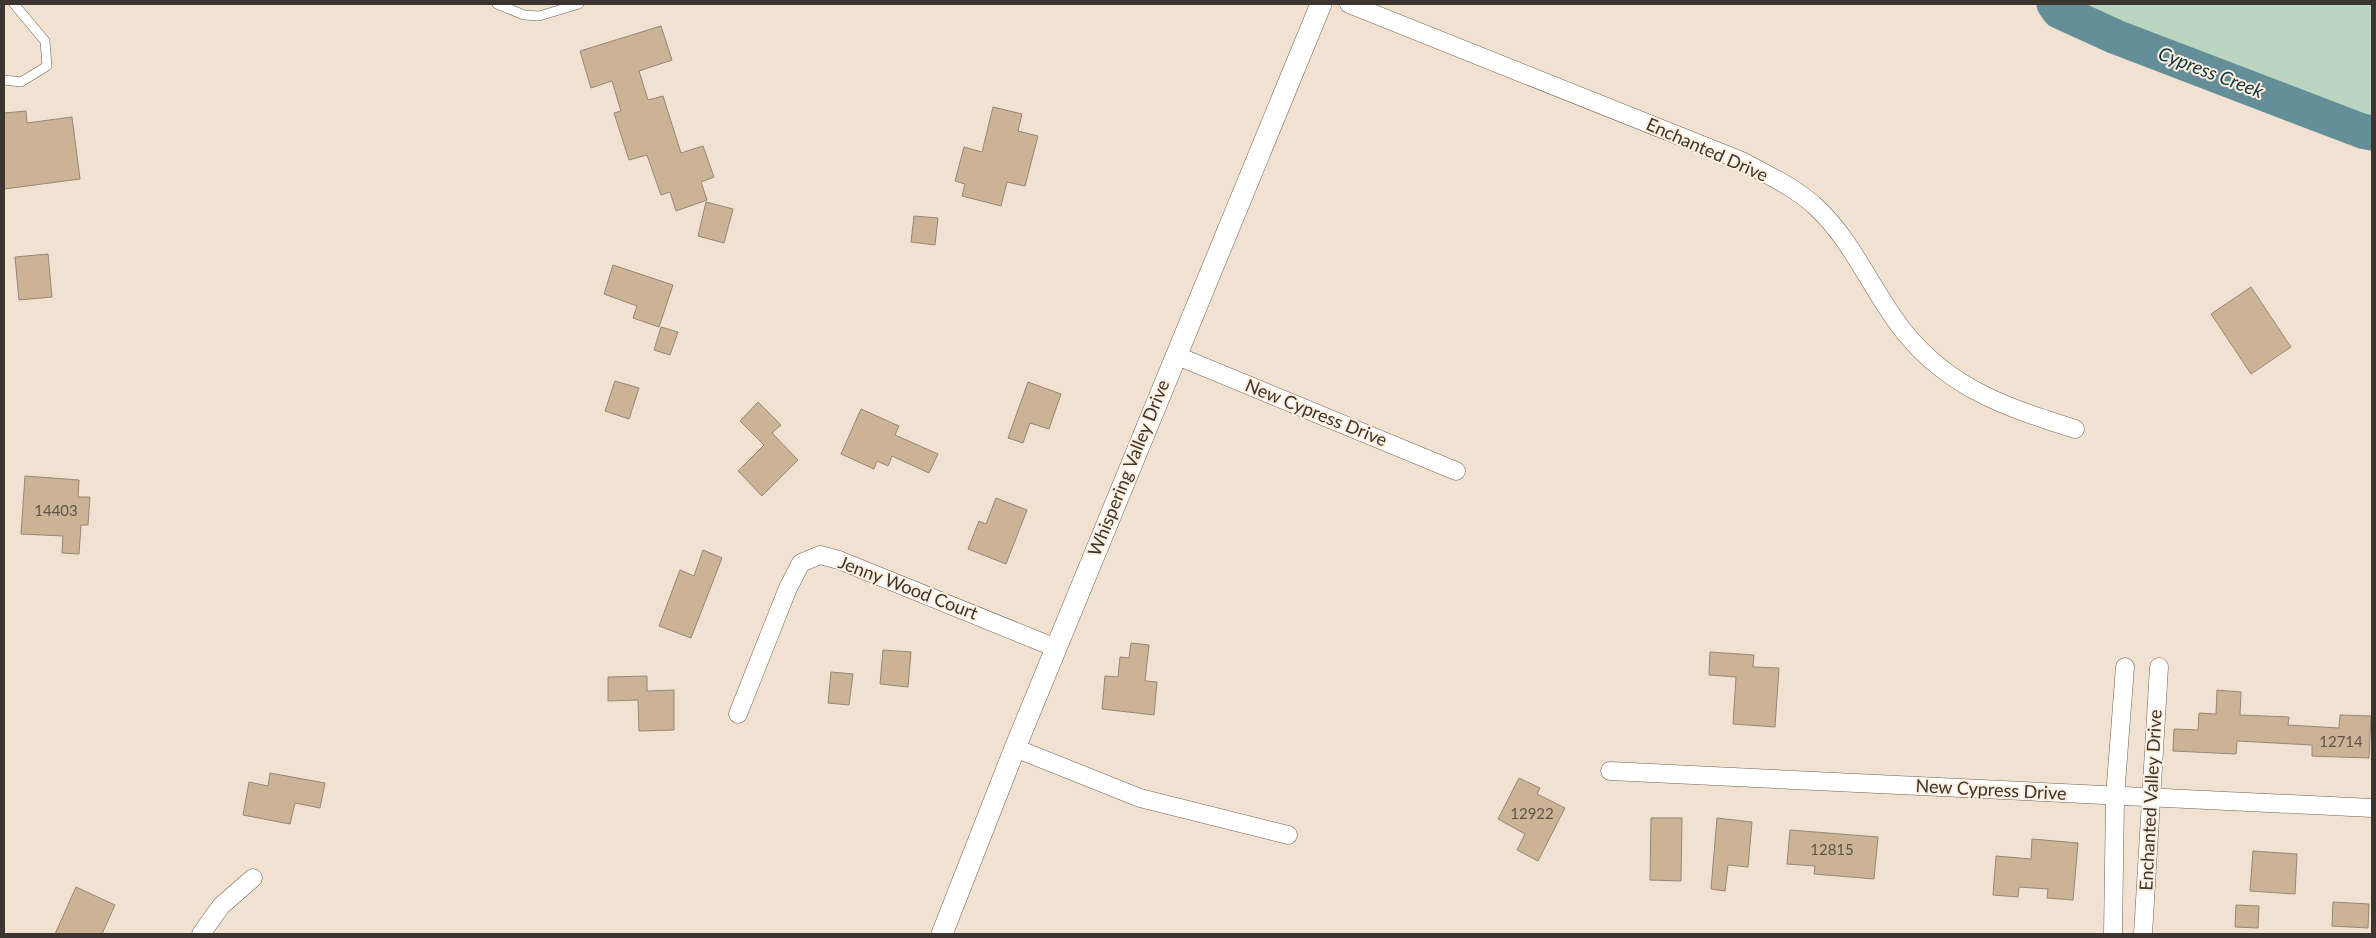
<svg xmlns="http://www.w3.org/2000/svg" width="2376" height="938" font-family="Lato,sans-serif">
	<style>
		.green { fill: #bad6c0 }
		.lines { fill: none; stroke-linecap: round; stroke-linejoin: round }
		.river { stroke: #648f99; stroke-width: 35 }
		.building { fill: #ccb396; stroke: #948778 }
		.service-casing { stroke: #6f6254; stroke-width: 10 }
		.minor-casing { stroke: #6f6254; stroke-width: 19 }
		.tertiary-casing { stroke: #6f6254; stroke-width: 22 }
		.service { stroke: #fff; stroke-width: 9 }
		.minor { stroke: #fff; stroke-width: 18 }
		.tertiary { stroke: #fff; stroke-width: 21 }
		.labels { text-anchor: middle; stroke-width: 4; stroke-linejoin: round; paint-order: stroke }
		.number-label { font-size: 15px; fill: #5f5449 }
		.street-label { font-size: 18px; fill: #3b352f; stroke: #feefde }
		.water-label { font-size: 19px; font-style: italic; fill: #0e3841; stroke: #feefde }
	</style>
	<rect width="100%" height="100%" fill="#f1e1d1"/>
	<!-- green -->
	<path class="green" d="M2054 4H2372V133L2362 131 2116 37 2059 11Z"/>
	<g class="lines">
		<!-- river -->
		<path class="river" d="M2054 4 2059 11 2116 37 2362 131 2372 133"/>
	</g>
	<!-- building -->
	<g class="building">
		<path d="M661 26 672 60 639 71 648 100 663 96 681 153 703 146 714 177 701 182 707 200 676 211 670 192 661 195 647 155 629 160 614 113 621 111 612 81 591 88 580 51Z"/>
		<path d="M993 107 1022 114 1018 131 1038 136 1025 186 1007 182 1001 206 962 196 965 184 955 181 964 147 982 152Z"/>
		<path d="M26 111 27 123 72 117 80 179 4 189V113Z"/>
		<path d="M706 202 733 209 724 243 698 236Z"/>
		<path d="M914 216 938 218 935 245 911 242Z"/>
		<path d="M48 254 52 297 19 300 15 257Z"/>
		<path d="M613 265 673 285 659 327 633 318 637 306 604 294Z"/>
		<path d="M2251 287 2291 347 2251 374 2211 314Z"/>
		<path d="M661 327 678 332 670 355 654 350Z"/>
		<path d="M615 381 639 388 629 419 605 411Z"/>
		<path d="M1028 382 1061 394 1049 429 1030 423 1023 443 1008 438Z"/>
		<path d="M758 402 781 425 772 433 798 460 762 496 738 471 764 445 740 421Z"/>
		<path d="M861 409 899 426 895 435 938 454 929 473 892 456 888 466 877 461 874 469 841 454Z"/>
		<path d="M25 476 79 480 78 497H90L88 525H81L79 554 62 553 63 536 21 534Z"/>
		<path d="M996 498 1027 510 1006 564 968 549 979 521 986 524Z"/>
		<path d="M703 550 722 558 691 638 659 626 680 570 694 576Z"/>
		<path d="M1131 643 1149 645 1145 681 1157 682 1154 715 1102 709 1105 676 1118 677 1120 657 1129 658Z"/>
		<path d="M883 650 911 652 908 687 880 684Z"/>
		<path d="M1710 652 1754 655 1753 667 1779 668 1775 727 1733 724 1736 677 1709 675Z"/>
		<path d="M831 672 853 674 849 705 828 703Z"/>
		<path d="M647 676V691L674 690V730L639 731 638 700 608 701V677Z"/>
		<path d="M2217 690 2241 692 2240 715 2289 717 2288 725 2339 728 2340 715 2371 716 2369 758 2312 756V745L2237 741 2236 754 2173 751 2174 729 2198 730 2199 713 2216 714Z"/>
		<path d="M270 773 325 783 320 808 295 803 290 824 243 815 249 782 268 786Z"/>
		<path d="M1519 778 1540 788 1537 794 1565 808 1538 861 1517 850 1525 834 1498 819Z"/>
		<path d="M1651 818H1682L1681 881 1650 880Z"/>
		<path d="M1717 818 1752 822 1748 867 1728 865 1725 891 1711 889Z"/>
		<path d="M1790 830 1878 837 1874 879 1814 874 1815 866 1787 864Z"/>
		<path d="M2032 839 2078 843 2073 900 2047 898 2048 889 2019 887 2018 897 1993 895 1996 856 2031 859Z"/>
		<path d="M2253 851 2297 854 2295 894 2250 891Z"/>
		<path d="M76 887 115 905 102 934H55Z"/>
		<path d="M2333 902 2369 904 2368 928 2332 926Z"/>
		<path d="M2236 905 2259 906 2258 928 2235 927Z"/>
	</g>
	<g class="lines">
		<defs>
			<g id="service">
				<path d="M497 4 524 15 539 16 579 4"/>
				<path d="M4 80 21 82 47 66 45 41 14 4"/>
			</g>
			<g id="minor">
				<path d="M1349 4 1742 161C1767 175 1795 187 1816 207 1854 242 1873 294 1906 334 1952 390 2009 408 2075 429"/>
				<path d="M1175 355 1456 471"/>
				<path d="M738 714 788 588 801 563 820 555 839 560 1056 648"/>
				<path d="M1015 748 1140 798 1288 835"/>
				<path d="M1610 771 2372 808"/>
				<path d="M201 934 221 906 253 878"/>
				<path d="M2113 934 2115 797 2125 667"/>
				<path d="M2143 934 2159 667"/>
			</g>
			<path id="tertiary" d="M942 934 1015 748 1321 4"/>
		</defs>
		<!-- service casing -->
		<use href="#service" class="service-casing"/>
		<!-- minor casing -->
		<use href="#minor" class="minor-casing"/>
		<!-- tertiary casing -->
		<use href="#tertiary" class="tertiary-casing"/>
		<!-- service -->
		<use href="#service" class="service"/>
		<!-- minor -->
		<use href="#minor" class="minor"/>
		<!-- tertiary -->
		<use href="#tertiary" class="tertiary"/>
	</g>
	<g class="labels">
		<!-- number labels -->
		<g class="number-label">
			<text x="56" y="516">14403</text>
			<text x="2341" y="747">12714</text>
			<text x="1532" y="819">12922</text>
			<text x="1832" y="855">12815</text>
		</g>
		<!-- street labels -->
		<g class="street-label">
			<text transform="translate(1707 150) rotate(24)" y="6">Enchanted Drive</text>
			<text transform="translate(1316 413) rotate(22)" y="6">New Cypress Drive</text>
			<text transform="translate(1129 468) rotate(-68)" y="6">Whispering Valley Drive</text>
			<text transform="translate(908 588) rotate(21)" y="6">Jenny Wood Court</text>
			<text transform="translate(1991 790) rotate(3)" y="6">New Cypress Drive</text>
			<text transform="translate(2151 800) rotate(-87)" y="6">Enchanted Valley Drive</text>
		</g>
		<!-- water labels -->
		<g class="water-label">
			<text transform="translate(2211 72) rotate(21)" y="7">Cypress Creek</text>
		</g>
	</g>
	<!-- border -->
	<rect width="2376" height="938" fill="none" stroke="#3b352f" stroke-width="10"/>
</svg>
